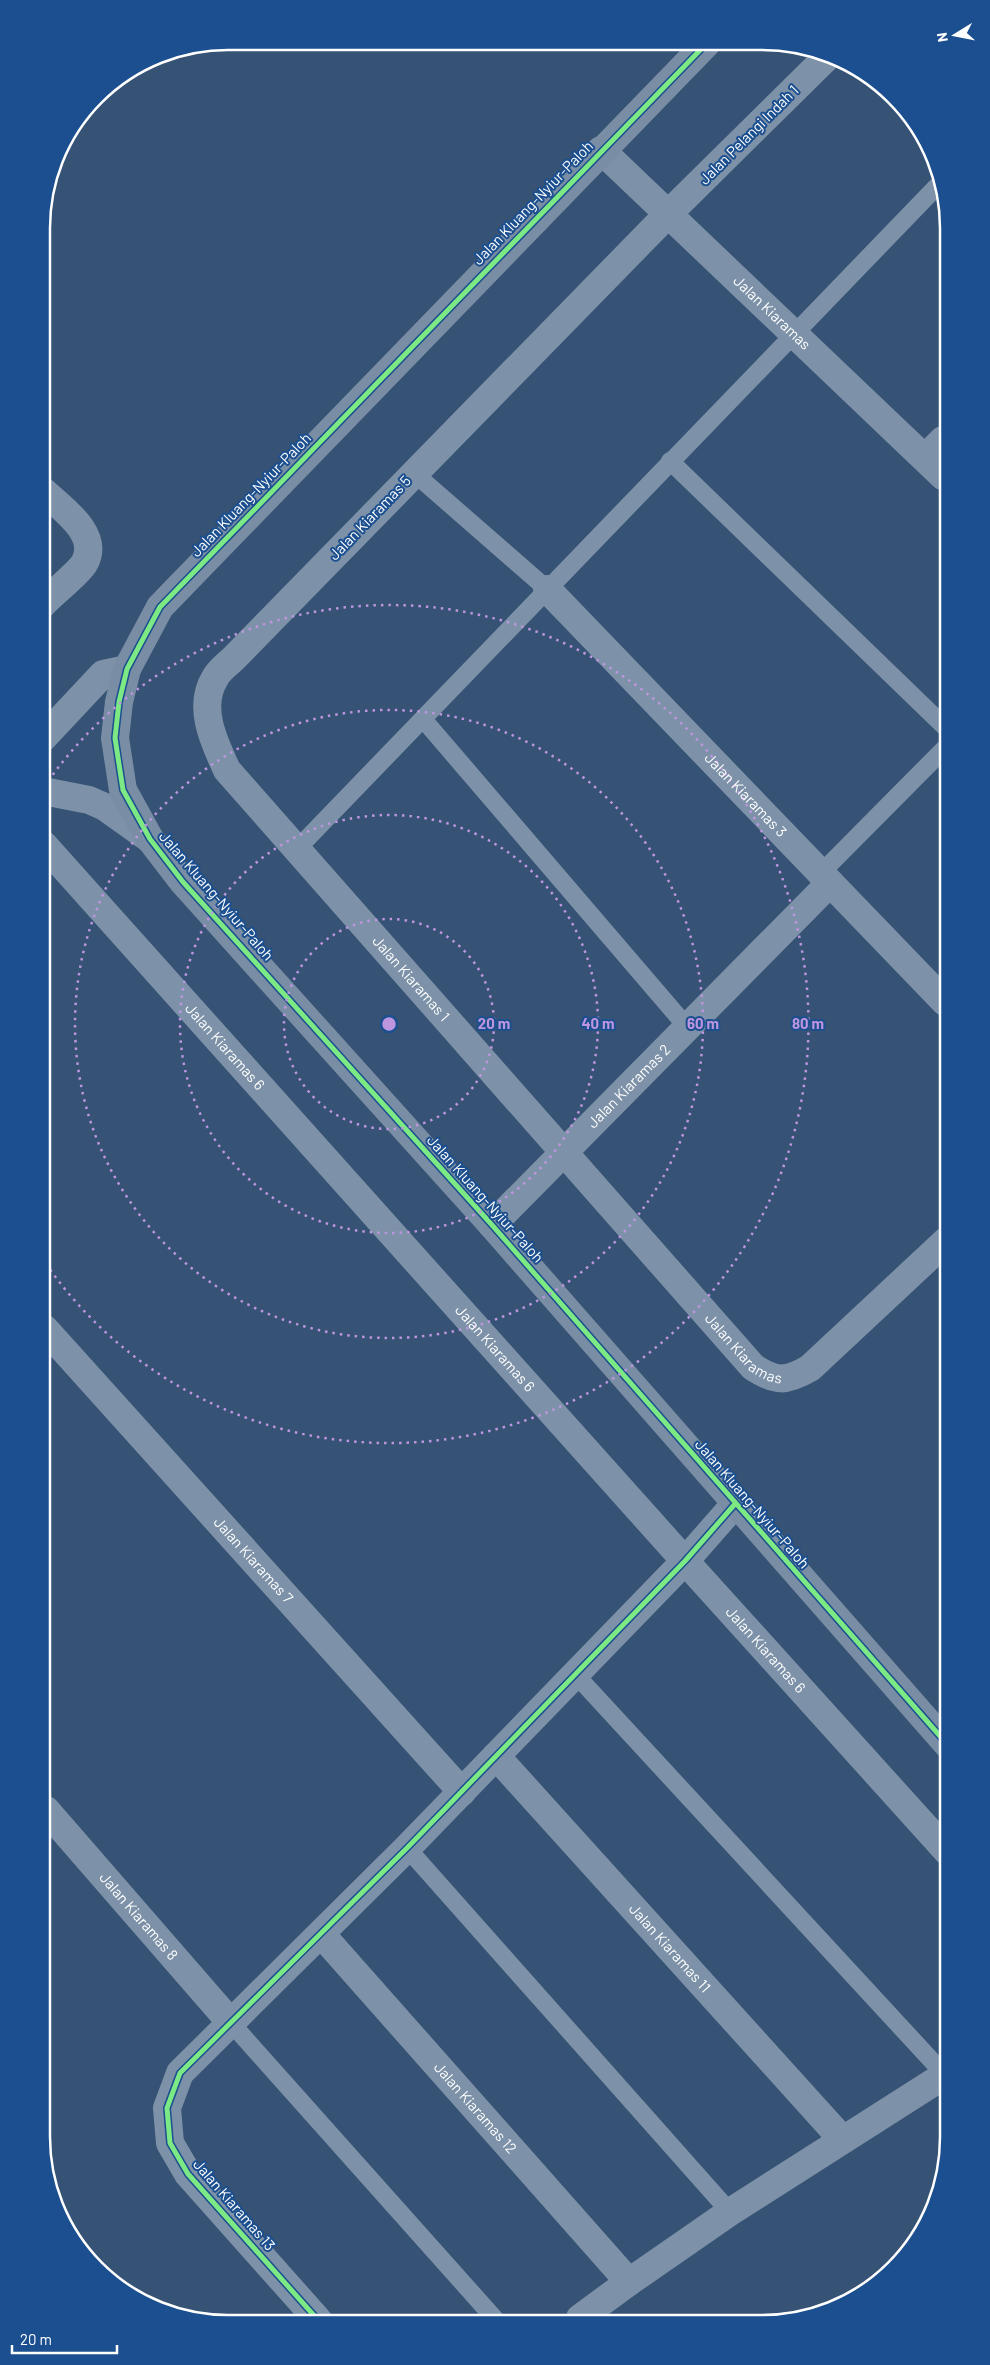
<svg xmlns="http://www.w3.org/2000/svg" width="990" height="2365" font-family="Barlow,sans-serif">
	<style>
		.lines { fill: none; stroke-linecap: round; stroke-linejoin: round }
		.lane { stroke: #7d92a8; stroke-width: 18 }
		.street { stroke: #7d92a8; stroke-width: 28 }
		.secondary { stroke: #798da4; stroke-width: 28 }
		.cycleway-casing { stroke: #1b4f8f; stroke-width: 8 }
		.cycleway { stroke: #7ce984; stroke-width: 5 }
		.ring { fill: none; stroke: #bd96df; stroke-width: 2.5; stroke-dasharray: 2.5 5 }
		.labels { text-anchor: middle; stroke-width: 4; stroke-linejoin: round; paint-order: stroke }
		.street-label { font-size: 15px; fill: #fff; stroke: #1b4f8f }
		.rim { fill: none; stroke: #fff; stroke-width: 2.5 }
		.centre { fill: #bd96df; stroke: #1b4f8f; stroke-width: 2.5 }
		.ring-label { font-size: 15px; text-anchor: middle; font-weight: bold; fill: #bd96df; stroke: #1b4f8f; stroke-width: 4; stroke-linejoin: round; paint-order: stroke }
	</style>
	<rect width="100%" height="100%" fill="#365274"/>
	<g class="lines">
		<!-- lane -->
		<g class="lane">
			<path d="M670 461 944 726"/>
			<path d="M414 473 547 589"/>
			<path d="M423 719 687 1027"/>
			<path d="M297 849 942 181"/>
			<path d="M821 873 944 749"/>
			<path d="M575 1674 945 2075"/>
			<path d="M407 1848 730 2212"/>
			<path d="M232 2024 495 2319"/>
		</g>
		<!-- street -->
		<g class="street">
			<path id="s1" d="M829 55 668 214 234 658C228 664 219 670 215 678 197 707 214 742 227 770L753 1367C776 1382 786 1382 810 1368L946 1241"/>
			<path id="s2" d="M601 150 943 476"/>
			<path d="M925 458 943 440"/>
			<path d="M42 490C60 507 100 533 85 562 80 572 52 594 43 604"/>
			<path id="s3" d="M547 589 945 1002"/>
			<path d="M43 738 103 674 127 669"/>
			<path d="M43 791 89 800 105 807 150 839"/>
			<path id="s4" d="M44 845 685 1561 947 1851"/>
			<path id="s5" d="M492 1225 830 883"/>
			<path id="s6" d="M45 1329 462 1792"/>
			<path id="s7" d="M496 1756 842 2139"/>
			<path id="s8" d="M46 1810 232 2024"/>
			<path id="s9" d="M322 1935 629 2282"/>
			<path d="M580 2318 629 2282 730 2212 948 2073"/>
			<path d="M318 2320 188 2174 170 2143 167 2108 180 2073 407 1848 685 1561 735 1504"/>
		</g>
		<!-- secondary -->
		<path class="secondary" d="M706 44 160 607 127 669 119 702 115 738 123 790 150 839 183 882 492 1225 947 1744"/>
		<defs>
			<g id="cycleway">
				<path d="M706 44 160 607 127 669 119 702 115 738 123 790 150 839 183 882 492 1225 947 1744"/>
				<path d="M318 2320 188 2174 170 2143 167 2108 180 2073 407 1848 685 1561 735 1504"/>
			</g>
		</defs>
		<!-- cycleway casing -->
		<use href="#cycleway" class="cycleway-casing"/>
		<!-- cycleway -->
		<use href="#cycleway" class="cycleway"/>
	</g>
	<!-- distance rings -->
	<g class="ring">
		<circle cx="389" cy="1024" r="105"/>
		<circle cx="389" cy="1024" r="209"/>
		<circle cx="389" cy="1024" r="314"/>
		<path d="M44 787A419 419 0 1 1 46 1264"/>
	</g>
	<g class="labels">
		<!-- street labels -->
		<g class="street-label">
			<text transform="translate(749 135) rotate(-45)" y="5">Jalan Pelangi Indah 1</text>
			<text transform="translate(533 203) rotate(-46)" y="5">Jalan Kluang-Nyiur-Paloh</text>
			<text dy="5" stroke="none"><textPath href="#s2" startOffset="236">Jalan Kiaramas</textPath></text>
			<text transform="translate(251 495) rotate(-46)" y="5">Jalan Kluang-Nyiur-Paloh</text>
			<text transform="translate(370 518) rotate(-46)" y="5">Jalan Kiaramas 5</text>
			<text dy="5" stroke="none"><textPath href="#s3" startOffset="286">Jalan Kiaramas 3</textPath></text>
			<text transform="translate(216 896) rotate(49)" y="5">Jalan Kluang-Nyiur-Paloh</text>
			<text dy="5" stroke="none"><textPath href="#s1" startOffset="1250">Jalan Kiaramas 1</textPath></text>
			<text dy="5" stroke="none"><textPath href="#s4" startOffset="271">Jalan Kiaramas 6</textPath></text>
			<text dy="5" stroke="none"><textPath href="#s5" startOffset="195">Jalan Kiaramas 2</textPath></text>
			<text transform="translate(485 1199) rotate(48)" y="5">Jalan Kluang-Nyiur-Paloh</text>
			<text dy="5" stroke="none"><textPath href="#s1" startOffset="1749">Jalan Kiaramas</textPath></text>
			<text dy="5" stroke="none"><textPath href="#s4" startOffset="676">Jalan Kiaramas 6</textPath></text>
			<text transform="translate(752 1504) rotate(49)" y="5">Jalan Kluang-Nyiur-Paloh</text>
			<text dy="5" stroke="none"><textPath href="#s6" startOffset="311">Jalan Kiaramas 7</textPath></text>
			<text dy="5" stroke="none"><textPath href="#s4" startOffset="1081">Jalan Kiaramas 6</textPath></text>
			<text dy="5" stroke="none"><textPath href="#s8" startOffset="141">Jalan Kiaramas 8</textPath></text>
			<text dy="5" stroke="none"><textPath href="#s7" startOffset="259">Jalan Kiaramas 11</textPath></text>
			<text dy="5" stroke="none"><textPath href="#s9" startOffset="231">Jalan Kiaramas 12</textPath></text>
			<text transform="translate(234 2205) rotate(49)" y="5">Jalan Kiaramas 13</text>
		</g>
	</g>
	<!-- crop -->
	<path d="M0 0H990V2365H0ZM228 50H762A178 178 0 0 1 940 228V2137A178 178 0 0 1 762 2315H228A178 178 0 0 1 50 2137V228A178 178 0 0 1 228 50Z" fill="#1b4f8f" fill-rule="evenodd"/>
	<path class="rim" d="M228 50H762A178 178 0 0 1 940 228V2137A178 178 0 0 1 762 2315H228A178 178 0 0 1 50 2137V228A178 178 0 0 1 228 50Z"/>
	<circle cx="389" cy="1024" r="8" class="centre"/>
	<g class="ring-label">
		<text x="494" y="1029">20 m</text>
		<text x="598" y="1029">40 m</text>
		<text x="703" y="1029">60 m</text>
		<text x="808" y="1029">80 m</text>
	</g>
	<!-- north arrow -->
	<g transform="translate(955 35) rotate(260)" stroke="#1b4f8f" stroke-width="4" paint-order="stroke">
	<path d="M0-4L9 19L0 12L-9 19Z" fill="#ffffff"/>
	<text y="-8" font-size="14" font-weight="bold" text-anchor="middle" fill="#ffffff">N</text>
	</g>
	<!-- scale -->
	<path d="M12 2345v8h105v-8" fill="none" stroke="#ffffff" stroke-width="2.5"/>
	<text x="20" y="2345" font-size="15" fill="#ffffff" stroke="#1b4f8f" stroke-width="4" paint-order="stroke">20 m</text>
</svg>
